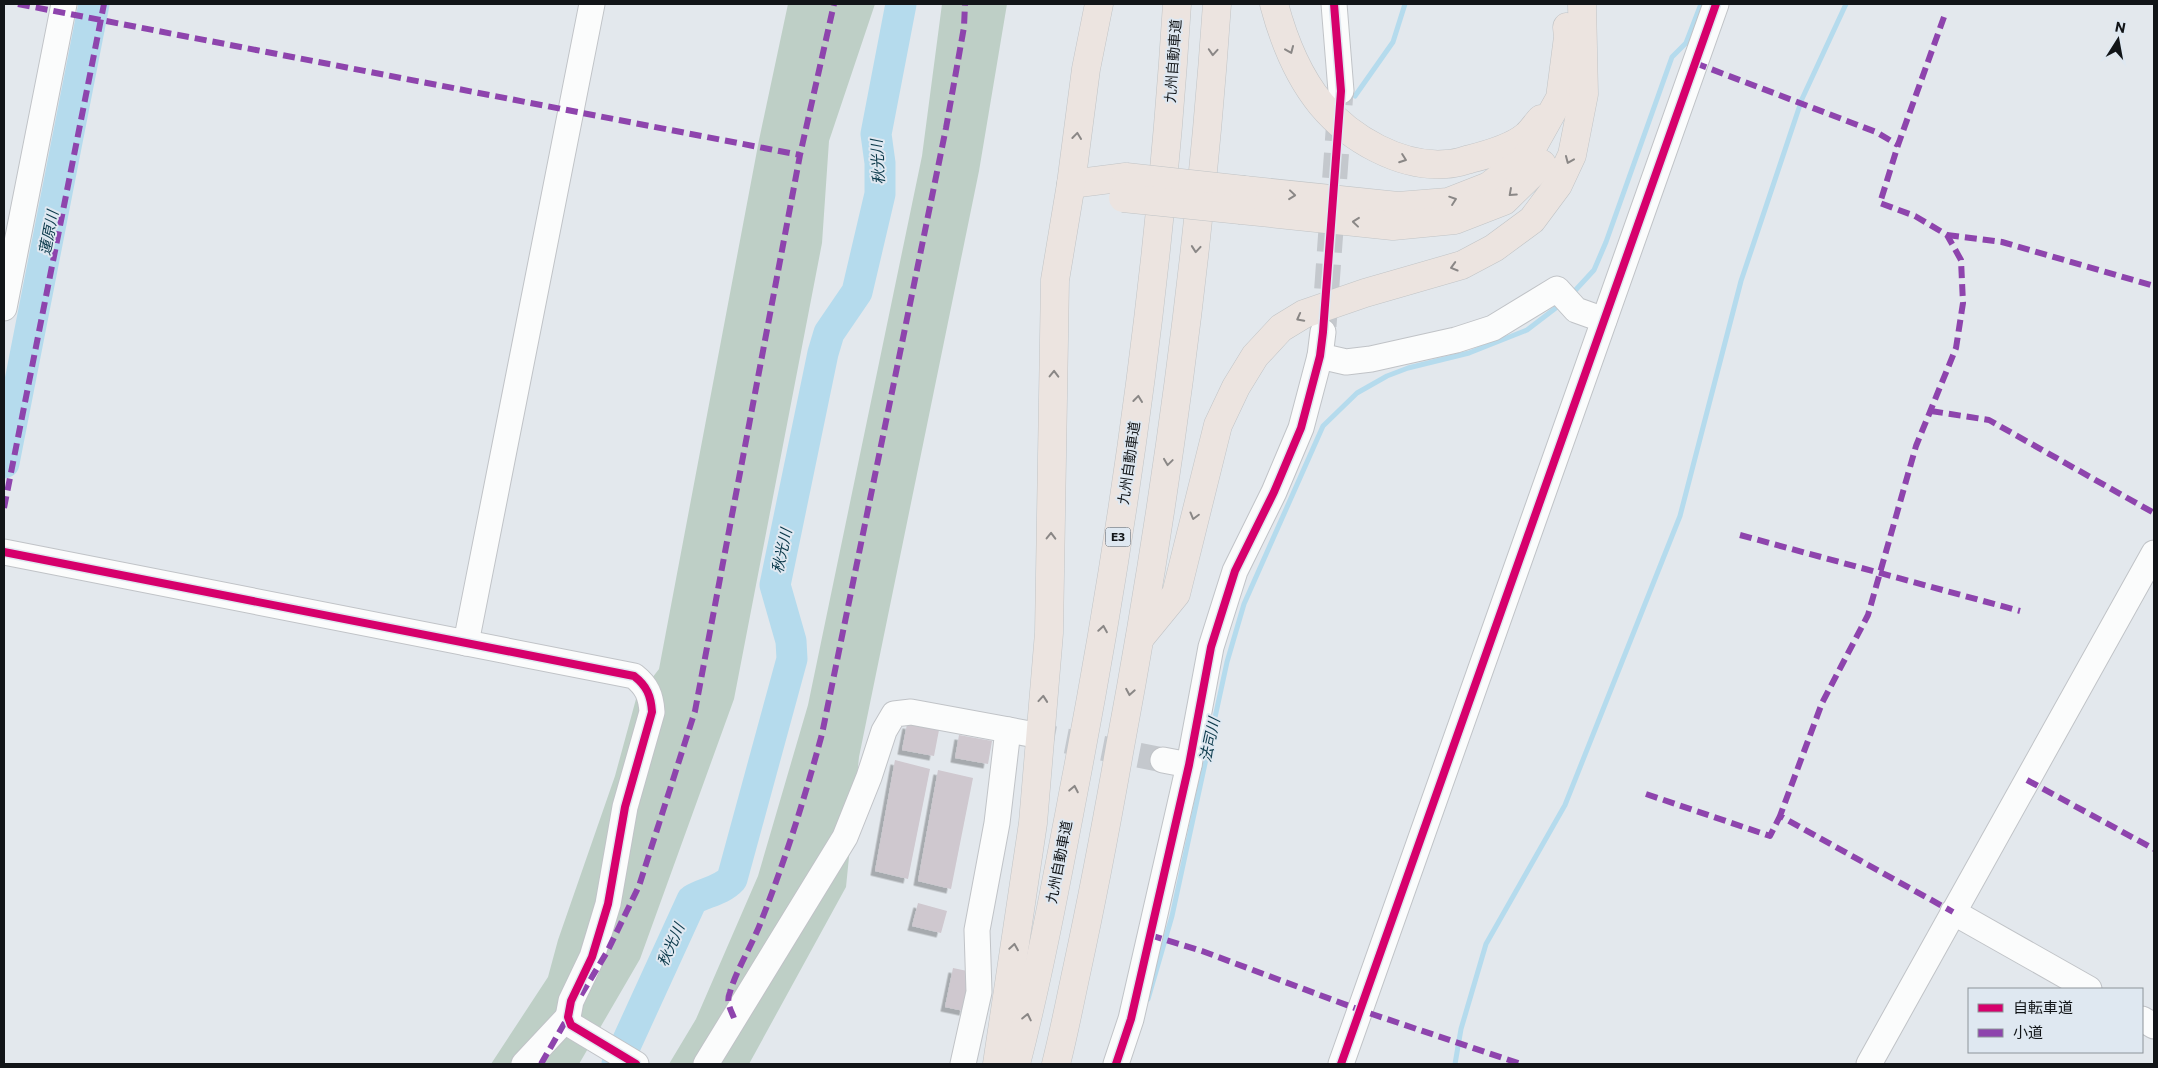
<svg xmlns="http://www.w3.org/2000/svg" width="2158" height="1068" font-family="Commissioner,'Noto Sans JP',sans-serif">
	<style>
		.green { fill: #becfc6 }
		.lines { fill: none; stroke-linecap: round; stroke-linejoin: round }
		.stream { stroke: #b5dbed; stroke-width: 5 }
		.river { stroke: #b5dbed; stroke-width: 31 }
		.building { fill: #cfc8cf; filter: url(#shadow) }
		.minor-tunnel { stroke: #c4c8cd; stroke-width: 25; stroke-dasharray: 25 12; stroke-linecap: butt }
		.minor-casing { stroke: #c0c3c7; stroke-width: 27 }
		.highway-casing { stroke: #c1c4c6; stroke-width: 29 }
		.minor { stroke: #fbfcfc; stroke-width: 25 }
		.highway { stroke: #ece4e0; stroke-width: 28 }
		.highway-bridge-casing { stroke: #c1c4c6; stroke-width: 29; stroke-linecap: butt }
		.highway-bridge { stroke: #ece4e0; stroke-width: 28 }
		.quiet { stroke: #8e44ad; stroke-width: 6; stroke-dasharray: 12 6; stroke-linecap: butt }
		.cycleway-casing { stroke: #dfe8f1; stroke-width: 11 }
		.cycleway { stroke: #d6006c; stroke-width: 8 }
		.oneway { stroke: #8a8786 }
		.labels { text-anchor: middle; stroke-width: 4; stroke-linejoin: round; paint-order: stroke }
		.shield { fill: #dfe8f1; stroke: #505459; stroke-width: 1 }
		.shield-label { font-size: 12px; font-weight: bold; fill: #121518 }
		.street-label { font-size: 14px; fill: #121518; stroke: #dfe8f1 }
		.water-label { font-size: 15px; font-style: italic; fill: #0c3a4b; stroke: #dfe8f1 }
	</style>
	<defs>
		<filter id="shadow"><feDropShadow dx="-4.5" dy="4.5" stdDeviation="0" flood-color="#0004"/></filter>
	</defs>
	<rect width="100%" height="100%" fill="#e3e8ed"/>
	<!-- green -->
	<g class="green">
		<path d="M788 4H875L829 141 822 243 734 699 640 959 579 1064H491L548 977 558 940 615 776 636 699 659 669 759 140Z"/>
		<path d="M942 4H1007L979 171 859 757 846 887 749 1064H669L696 1019 758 876 808 705 922 156Z"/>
	</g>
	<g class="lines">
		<!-- stream -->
		<g class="stream">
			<path d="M1355 96 1393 42 1405 4"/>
			<path d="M1571 295 1594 270 1606 242 1672 57 1686 43 1701 4"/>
			<path d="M1148 999 1172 916 1227 662 1244 604 1323 426 1357 393 1387 376 1408 368 1469 353 1527 330 1561 304"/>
			<path d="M1455 1064 1461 1029 1486 944 1565 805 1680 516 1741 281 1802 99 1846 4"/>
		</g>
		<!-- river -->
		<g class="river">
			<path d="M4 463 94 4"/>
			<path d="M617 1064 692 900C705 892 721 891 732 879L792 659 791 641 775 585 823 353 829 333 857 292 880 194V163L876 134 901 4"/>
		</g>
	</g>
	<!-- building -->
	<g class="building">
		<path d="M907 724 939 730 934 756 902 750Z"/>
		<path d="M959 735 992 741 988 764 955 758Z"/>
		<path d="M895 760 930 769 908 879 875 871Z"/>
		<path d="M938 770 973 778 951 889 918 881Z"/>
		<path d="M918 903 947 911 941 933 912 926Z"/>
		<path d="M953 968 972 972 964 1011 945 1007Z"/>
	</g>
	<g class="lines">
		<!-- minor-tunnel -->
		<g class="minor-tunnel">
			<path d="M1324 326 1341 91"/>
			<path d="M1030 734 1163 760"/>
		</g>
		<defs>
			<g id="minor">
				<path d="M1334 4 1341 91"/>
				<path d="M4 308 64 4"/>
				<path d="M1320 356 1346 362 1371 359 1456 340 1493 328 1557 289 1576 310 1604 320"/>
				<path d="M4 552 634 676C647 686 651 696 652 712L625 807 608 904 592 957 571 1001 568 1017 571 1025 636 1064"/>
				<path d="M466 643 592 4"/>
				<path d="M1163 760 1189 765"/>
				<path d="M1953 912 2089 989"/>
				<path d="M2142 1019 2154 1026"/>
				<path d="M524 1064 568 1017"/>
				<path d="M706 1064 845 837 869 777 884 731 894 714 911 712 1030 734"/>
				<path d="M963 1064 979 992 977 930 997 823 1008 730"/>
				<path d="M1116 1064 1131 1019 1189 765 1211 647 1235 571 1274 492 1301 428 1320 356 1323 332"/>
				<path d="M1341 1064 1716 4"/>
				<path d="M1869 1064 2154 553"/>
			</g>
			<g id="highway">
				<path d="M1274 4C1283 38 1298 76 1321 104 1350 139 1401 168 1447 164 1455 164 1463 161 1470 159 1486 155 1513 147 1526 136 1532 131 1536 124 1541 119"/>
				<path d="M1071 184 1126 177"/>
				<path d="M1244 190 1398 206 1448 202 1489 186 1527 157 1560 98 1568 37 1567 27"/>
				<path d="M1241 210 1393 226 1455 220 1504 201 1542 164"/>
				<path d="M1140 638 1176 594 1218 425 1236 387 1255 356 1281 328 1304 314 1365 293 1462 265 1494 248 1532 220 1558 185 1572 155 1584 94 1582 4"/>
				<path d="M997 1064 1033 823 1049 633 1055 280 1071 184 1086 69 1099 4"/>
				<path d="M1016 1064C1041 967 1059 867 1078 768 1126 516 1161 261 1177 4"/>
				<path d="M1056 1064C1064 1033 1070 1001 1077 969 1093 895 1107 821 1120 747 1166 501 1200 253 1217 4"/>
			</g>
		</defs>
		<!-- minor casing -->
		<use href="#minor" class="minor-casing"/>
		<!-- highway casing -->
		<use href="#highway" class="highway-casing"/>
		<!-- minor -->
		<use href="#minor" class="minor"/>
		<!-- highway -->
		<use href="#highway" class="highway"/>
		<defs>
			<g id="highway-bridge">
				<path d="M1126 177 1244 190"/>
				<path d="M1123 198 1241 210"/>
			</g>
		</defs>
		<!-- highway-bridge casing -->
		<use href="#highway-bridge" class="highway-bridge-casing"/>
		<!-- highway-bridge -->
		<use href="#highway-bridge" class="highway-bridge"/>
		<!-- quiet -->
		<g class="quiet">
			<path d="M18 4 800 155"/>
			<path d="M1944 17 1898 145 1880 203 1915 216 1947 235 1961 260 1963 303 1956 348 1916 446 1868 615 1822 703 1780 816 1953 912"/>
			<path d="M1695 63 1876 132 1898 145"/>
			<path d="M1947 235 2002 242 2154 286"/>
			<path d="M1931 411 1989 420 2154 513"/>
			<path d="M4 508 104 4"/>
			<path d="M1740 535 2020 611"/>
			<path d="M2027 780 2154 849"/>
			<path d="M1646 794 1770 836 1780 816"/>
			<path d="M1150 935 1202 951 1360 1010 1521 1064"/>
			<path d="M581 995 607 952 639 886 695 711 800 155 834 4"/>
			<path d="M734 1018C730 1008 726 1002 730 992 737 968 753 944 762 919 786 858 805 797 822 734L946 128 964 27 965 4"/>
			<path d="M541 1064 568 1017"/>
		</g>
		<defs>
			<g id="cycleway">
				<path d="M4 552 634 676C647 686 651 696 652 712L625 807 608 904 592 957 571 1001 568 1017 571 1025 636 1064"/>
				<path d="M1116 1064 1131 1019 1189 765 1211 647 1235 571 1274 492 1301 428 1320 356 1323 332 1341 91 1334 4"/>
				<path d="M1341 1064 1716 4"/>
			</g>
		</defs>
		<!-- cycleway casing -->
		<use href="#cycleway" class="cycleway-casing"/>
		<!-- cycleway -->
		<use href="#cycleway" class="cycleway"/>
	</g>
	<!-- one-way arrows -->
	<defs><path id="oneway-chevron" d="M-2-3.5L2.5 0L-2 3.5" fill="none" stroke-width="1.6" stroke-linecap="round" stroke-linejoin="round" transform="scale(1.25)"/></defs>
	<g class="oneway">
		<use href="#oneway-chevron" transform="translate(1290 50) rotate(67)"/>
		<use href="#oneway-chevron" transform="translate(1213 52) rotate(94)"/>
		<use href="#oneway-chevron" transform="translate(1077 136) rotate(-83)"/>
		<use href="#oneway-chevron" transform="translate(1403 159) rotate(20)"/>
		<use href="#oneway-chevron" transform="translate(1569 160) rotate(113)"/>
		<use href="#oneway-chevron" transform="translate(1512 193) rotate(138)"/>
		<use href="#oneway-chevron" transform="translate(1292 195) rotate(6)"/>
		<use href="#oneway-chevron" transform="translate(1453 200) rotate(-19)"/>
		<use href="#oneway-chevron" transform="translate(1356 222) rotate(-174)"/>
		<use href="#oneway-chevron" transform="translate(1196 249) rotate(95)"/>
		<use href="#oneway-chevron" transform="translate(1454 267) rotate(164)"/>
		<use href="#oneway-chevron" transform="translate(1300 318) rotate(152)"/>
		<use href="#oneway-chevron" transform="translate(1054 374) rotate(-89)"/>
		<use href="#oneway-chevron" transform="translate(1138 399) rotate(-83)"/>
		<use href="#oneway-chevron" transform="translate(1168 462) rotate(98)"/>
		<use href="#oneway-chevron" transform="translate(1194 516) rotate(105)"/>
		<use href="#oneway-chevron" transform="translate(1051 536) rotate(-89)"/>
		<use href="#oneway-chevron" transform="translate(1103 629) rotate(-81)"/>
		<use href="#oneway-chevron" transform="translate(1130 692) rotate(100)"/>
		<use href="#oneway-chevron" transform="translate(1043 699) rotate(-85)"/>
		<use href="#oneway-chevron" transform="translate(1074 789) rotate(-79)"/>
		<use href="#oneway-chevron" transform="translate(1014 947) rotate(-81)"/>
		<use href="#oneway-chevron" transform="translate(1027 1017) rotate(-78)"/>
	</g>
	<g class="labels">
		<!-- shield labels -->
		<rect class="shield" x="1105.5" y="527.5" width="25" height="19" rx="4"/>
		<g class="shield-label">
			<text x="1118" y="541">E3</text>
		</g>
		<!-- street labels -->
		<g class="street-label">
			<text transform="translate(1173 61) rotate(-86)" y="5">九州自動車道</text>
			<text transform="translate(1129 463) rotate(-82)" y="5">九州自動車道</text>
			<text transform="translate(1059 862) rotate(-79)" y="5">九州自動車道</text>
		</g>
		<!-- water labels -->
		<g class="water-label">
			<text transform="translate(878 162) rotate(-93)" y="5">秋光川</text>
			<text transform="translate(49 233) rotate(-79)" y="5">蓮原川</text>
			<text transform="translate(782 551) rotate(-78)" y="5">秋光川</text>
			<text transform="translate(1210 740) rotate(-78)" y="5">法司川</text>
			<text transform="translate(671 945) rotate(-66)" y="5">秋光川</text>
		</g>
	</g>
	<!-- border -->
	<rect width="2158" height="1068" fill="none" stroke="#121518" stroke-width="10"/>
	<!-- legend -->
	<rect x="1968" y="988" width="175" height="65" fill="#dfe8f1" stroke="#8d949a"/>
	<rect x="1978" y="1004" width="25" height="8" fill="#d6006c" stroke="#8d949a"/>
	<text x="2013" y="1013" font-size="15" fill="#121518">自転車道</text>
	<rect x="1978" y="1029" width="25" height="8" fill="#8e44ad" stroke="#8d949a"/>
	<text x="2013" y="1038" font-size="15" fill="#121518">小道</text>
	<!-- north arrow -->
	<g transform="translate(2118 40) rotate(11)" stroke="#dfe8f1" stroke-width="4" paint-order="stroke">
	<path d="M0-4L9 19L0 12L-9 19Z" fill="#121518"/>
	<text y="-8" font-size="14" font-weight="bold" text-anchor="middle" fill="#121518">N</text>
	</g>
</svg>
